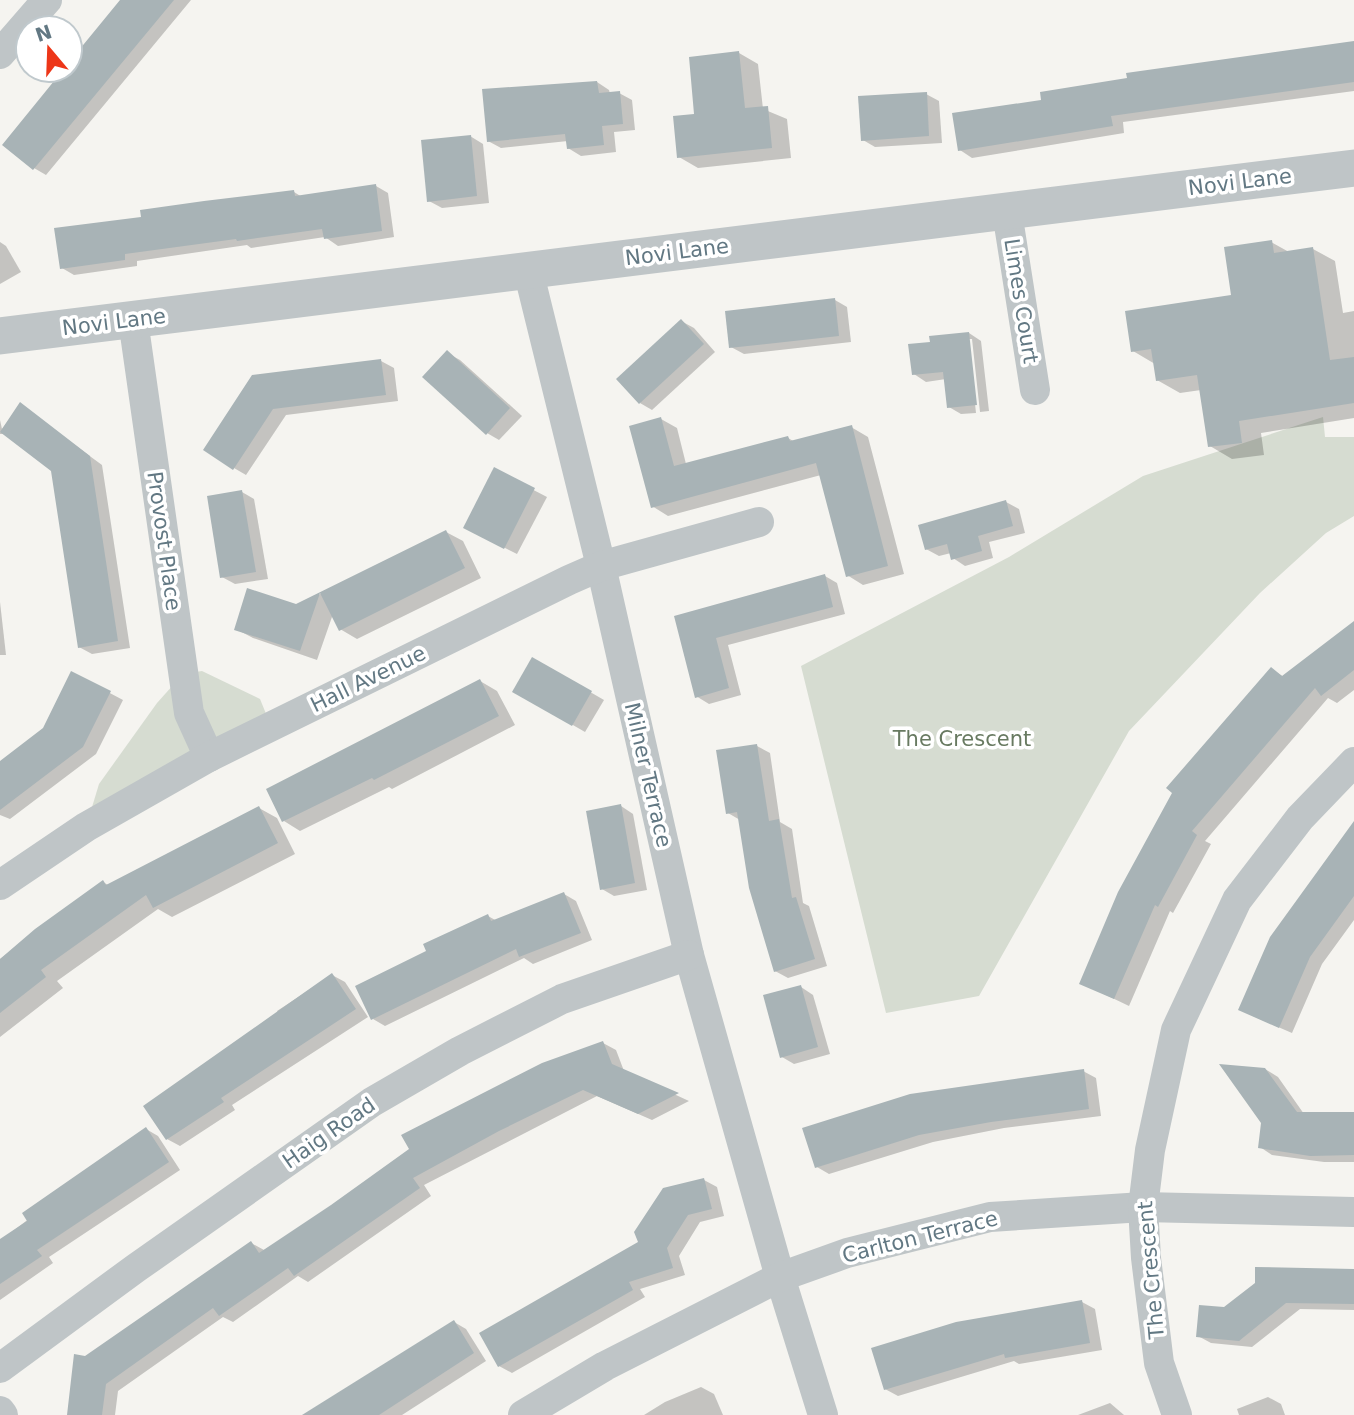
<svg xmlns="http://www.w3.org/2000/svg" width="1354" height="1415" font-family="'DejaVu Sans',sans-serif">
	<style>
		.green { fill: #d6dcd1 }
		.shadow { fill: #0003 }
		.building { fill: #a8b3b6 }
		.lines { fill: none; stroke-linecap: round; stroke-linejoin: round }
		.minor { stroke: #bfc5c7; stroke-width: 30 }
		.tertiary { stroke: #bfc5c7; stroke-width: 37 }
		.labels { text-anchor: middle; stroke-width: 7; stroke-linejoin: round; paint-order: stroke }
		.street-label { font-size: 21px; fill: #627883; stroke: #fff }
		.park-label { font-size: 21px; fill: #687a61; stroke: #fff }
	</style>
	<rect width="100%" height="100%" fill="#f5f4f0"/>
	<!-- green -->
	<g class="green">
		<path d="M1323 417 1325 437H1354V516L1326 533 1260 593 1129 731 979 996 886 1013 801 666 1009 557 1143 476Z"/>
		<path d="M202 671 260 699 271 726 86 827 99 784 157 703 183 674Z"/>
	</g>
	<!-- shadow -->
	<g class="shadow">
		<path d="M123 0H191L46 175 34 168 65 70H70V64Z"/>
		<path d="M1354 43V91L1123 122 1124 133 972 158 960 150 1043 102Z"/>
		<path d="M739 53 758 64 763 109 787 119 791 158 698 168 679 157 696 116Z"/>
		<path d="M597 82 609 90 610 94 619 93 632 100 635 130 614 132 616 152 581 156 568 148V141L501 148 488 141Z"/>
		<path d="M926 94 939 101 942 143 875 147 863 140Z"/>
		<path d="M470 136 483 144 489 203 442 208 429 201Z"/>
		<path d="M376 186 388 193 394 237 338 246 325 237 251 248 247 245 137 261V266L74 275 62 268 143 218 294 192 302 197Z"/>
		<path d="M0 242 6 246 21 272 0 284Z"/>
		<path d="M1271 242 1289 252 1313 249 1335 261 1343 313 1354 311V418L1261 433 1264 455 1232 459 1210 446 1201 390 1180 393 1157 380 1155 364 1133 351 1233 297Z"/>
		<path d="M835 300 847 307 851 342 744 354 731 347Z"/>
		<path d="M681 321 694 328 715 352 652 410 640 403Z"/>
		<path d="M969 333 981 341 989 411 980 412 972 339H968L976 413 961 414 949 407 946 379 926 382 914 374 931 344Z"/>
		<path d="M447 353 460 360 522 416 499 440 487 433Z"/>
		<path d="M381 361 394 368 398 401 286 415 246 475 234 468 253 377Z"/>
		<path d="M20 405 102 465 130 648 92 654 79 647 52 470 5 434H0V420L2 429Z"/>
		<path d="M661 419 677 428 686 464 788 438 795 442 851 427 868 437 904 574 863 585 847 575 821 475 668 516 652 506Z"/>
		<path d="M495 470 547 497 517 554 478 534Z"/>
		<path d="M242 492 254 499 268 579 235 584 222 577Z"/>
		<path d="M1006 502 1019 509 1025 533 989 542 993 558 965 566 953 558 951 553 939 556 926 549Z"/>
		<path d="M446 532 463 541 481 578 357 639 340 629 333 614 317 660 253 638 236 629 296 606Z"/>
		<path d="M825 576 837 583 845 614 728 645 741 695 709 704 696 696 676 617Z"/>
		<path d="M0 602 6 655H0Z"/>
		<path d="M1354 624V690L1337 703 1328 698 1205 841 1211 844 1173 913 1170 911 1129 1006 1081 983 1271 669 1284 677Z"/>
		<path d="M533 659 604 700 585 732 514 691Z"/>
		<path d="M72 673 123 700 96 754 10 819 0 815V763L44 729Z"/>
		<path d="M480 681 497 691 515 725 392 789 389 787 300 831 284 821Z"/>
		<path d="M757 746 770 753 780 822 792 829 803 903 809 906 827 966 788 978 775 971 740 820 728 813Z"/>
		<path d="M621 806 633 814 647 890 614 896 602 889Z"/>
		<path d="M259 808 277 818 295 854 172 917 158 909 57 981 63 988 0 1037V959L103 882 108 885Z"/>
		<path d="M1354 825V920L1322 964 1292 1033 1253 1016Z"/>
		<path d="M564 894 576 901 592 940 533 964 524 958 385 1026 373 1019 428 951 488 916 497 921Z"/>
		<path d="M332 975 345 982 368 1017 232 1105 235 1110 180 1146 167 1139 279 1014 277 1011Z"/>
		<path d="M801 987 813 995 830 1054 794 1064 782 1057Z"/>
		<path d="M603 1043 616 1050 624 1071 689 1101 652 1120 597 1096 424 1185 431 1196 308 1282 298 1276 233 1322 223 1317 118 1391 115 1415H69L86 1357 251 1243 264 1250Z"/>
		<path d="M1265 1069 1278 1077 1304 1114H1354V1162H1324L1272 1155 1260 1147Z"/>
		<path d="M1083 1071 1096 1078 1101 1116 1004 1128 933 1142 829 1174 817 1167Z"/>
		<path d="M146 1129 158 1136 180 1170 49 1257 53 1263 0 1300V1241Z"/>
		<path d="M704 1180 717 1187 724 1216 700 1222 679 1256 685 1275 640 1289 645 1297 512 1373 499 1366 640 1243Z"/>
		<path d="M1354 1271V1310L1300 1309 1252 1347 1211 1343 1198 1336 1225 1309Z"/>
		<path d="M1082 1302 1095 1309 1102 1350 1019 1364 1014 1361 898 1396 885 1389Z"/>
		<path d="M454 1322 466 1329 486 1361 402 1415H337Z"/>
		<path d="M701 1387 714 1394 723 1415H644L665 1402Z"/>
		<path d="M1268 1397 1281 1404 1285 1415H1239L1237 1409Z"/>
		<path d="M1110 1403 1124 1415H1078Z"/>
	</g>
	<!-- building -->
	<g class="building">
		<path d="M120 0H174L33 170 2 145 63 70H70V61Z"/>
		<path d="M1354 41V82L1111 116 1113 126 958 151 952 113 1041 100 1040 92 1127 78 1126 73Z"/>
		<path d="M739 51 745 108 768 106 772 148 677 158 673 116 694 114 689 57Z"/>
		<path d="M597 81 599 93 620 91 623 124 602 126 604 145 567 149 565 134 487 142 482 89Z"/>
		<path d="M927 92 929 136 861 141 858 96Z"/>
		<path d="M471 135 477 196 427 202 421 140Z"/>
		<path d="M376 184 382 231 324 239 322 229 237 241 236 239 125 254V260L60 269 54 228 141 217 140 210 204 201 294 190 295 196Z"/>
		<path d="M1272 240 1274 253 1313 247 1330 360 1354 357V403L1239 421 1242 443 1208 447 1197 375 1156 381 1151 349 1131 352 1125 311 1231 295 1224 247Z"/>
		<path d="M835 298 839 336 729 348 725 311Z"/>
		<path d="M681 319 704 344 639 404 616 379Z"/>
		<path d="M969 332 977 405 947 408 943 372 912 375 908 344 930 342 929 336Z"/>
		<path d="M447 350 510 408 486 435 422 377Z"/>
		<path d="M381 359 386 395 273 409 233 470 203 450 252 375Z"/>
		<path d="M20 402 90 456 118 641 78 648 51 471 0 432Z"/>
		<path d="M661 417 674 466 788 436 790 441 852 425 888 566 846 577 816 463 651 508 629 426Z"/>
		<path d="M494 467 535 488 504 549 463 528Z"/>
		<path d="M242 490 256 572 220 578 207 496Z"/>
		<path d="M1006 500 1013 526 978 536 982 551 951 560 947 544 925 550 918 525Z"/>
		<path d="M446 530 465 568 339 631 320 593 300 651 234 630 247 588 296 604Z"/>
		<path d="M825 574 833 607 716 638 729 688 695 698 674 616Z"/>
		<path d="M1354 621V670L1321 696 1315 688 1192 831 1197 835 1158 907 1155 905 1114 999 1079 984 1118 892 1172 793 1166 788 1271 667 1282 676Z"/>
		<path d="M532 657 592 691 572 726 512 692Z"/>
		<path d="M71 671 111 691 83 747 0 810V761L43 728Z"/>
		<path d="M480 679 499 716 374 780 372 778 282 822 266 789Z"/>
		<path d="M757 744 769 821 779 819 792 898 796 897 815 959 774 972 749 888 737 812 726 814 716 750Z"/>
		<path d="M621 804 635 883 600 890 586 811Z"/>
		<path d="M259 806 278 843 153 908 146 895 41 970 46 977 0 1013V959L35 929 103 880 106 885Z"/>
		<path d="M1354 821V896L1310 957 1279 1028 1238 1010 1270 937Z"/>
		<path d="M564 892 581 933 519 957 516 949 371 1020 355 986 426 951 423 944 488 914 491 921Z"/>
		<path d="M332 973 356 1009 221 1098 224 1102 166 1140 143 1106Z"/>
		<path d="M801 985 818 1047 780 1058 763 995Z"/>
		<path d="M603 1041 612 1064 679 1093 638 1114 583 1090 499 1131 413 1178 420 1188 294 1276 288 1268 219 1316 213 1308 106 1384 102 1415H67L74 1354 85 1356 251 1241 259 1253 331 1205 409 1149 401 1135 542 1063Z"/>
		<path d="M1219 1064 1265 1068 1297 1112H1354V1155L1310 1156 1258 1148 1261 1123Z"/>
		<path d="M1084 1069 1089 1109 991 1122 919 1135 815 1168 802 1128 910 1094Z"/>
		<path d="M146 1127 169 1162 37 1250 42 1256 0 1284V1239L27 1221 22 1213Z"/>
		<path d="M704 1178 712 1209 688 1215 667 1248 673 1268 629 1282 633 1290 498 1367 479 1333 638 1242 634 1232 663 1188Z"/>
		<path d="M1255 1267 1354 1269V1304L1286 1303 1239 1341 1196 1337 1199 1305 1224 1307 1255 1283Z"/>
		<path d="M1082 1300 1090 1343 1005 1358 1004 1354 884 1390 871 1348 956 1322Z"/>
		<path d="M454 1320 474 1353 379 1415H302Z"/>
	</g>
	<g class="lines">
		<!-- minor -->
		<g class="minor">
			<path d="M0 54 47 0"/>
			<path d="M1007 212 1035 390"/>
			<path d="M528 270 601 566 689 955 780 1277 823 1415"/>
			<path d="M133 320 189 713 209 757"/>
			<path d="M0 885 86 827 209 757 569 580 601 566 759 522"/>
			<path d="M0 1368 136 1268 372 1102 460 1051 562 999 689 955"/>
			<path d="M0 1411 3 1415"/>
			<path d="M523 1415 605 1366 780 1277 847 1253 990 1217 1143 1207 1354 1212"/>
			<path d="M1177 1415 1159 1363 1146 1258 1143 1207 1150 1150 1176 1030 1237 900 1300 818 1354 762"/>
		</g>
		<!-- tertiary -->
		<path class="tertiary" d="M0 336 1354 168"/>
	</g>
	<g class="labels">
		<!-- street labels -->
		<g class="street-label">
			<text transform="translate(1240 182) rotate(-7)" y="7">Novi Lane</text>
			<text transform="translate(677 252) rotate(-7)" y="7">Novi Lane</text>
			<text transform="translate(1021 301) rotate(81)" y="7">Limes Court</text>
			<text transform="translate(114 322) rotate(-7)" y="7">Novi Lane</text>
			<text transform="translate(164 541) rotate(82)" y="7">Provost Place</text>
			<text transform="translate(368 679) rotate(-26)" y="7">Hall Avenue</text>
			<text transform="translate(648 775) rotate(77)" y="7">Milner Terrace</text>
			<text transform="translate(329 1133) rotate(-35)" y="7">Haig Road</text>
			<text transform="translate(920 1237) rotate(-14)" y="7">Carlton Terrace</text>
			<text transform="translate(1151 1270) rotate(-95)" y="7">The Crescent</text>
		</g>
		<!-- park labels -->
		<g class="park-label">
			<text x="962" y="746">The Crescent</text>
		</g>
	</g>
	<!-- north arrow -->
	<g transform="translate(49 49) rotate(341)"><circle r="33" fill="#ffffff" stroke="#c0c9cd" stroke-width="2"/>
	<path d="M0-5L12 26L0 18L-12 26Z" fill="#ed3618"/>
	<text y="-10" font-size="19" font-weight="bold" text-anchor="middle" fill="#627883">N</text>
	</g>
</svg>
